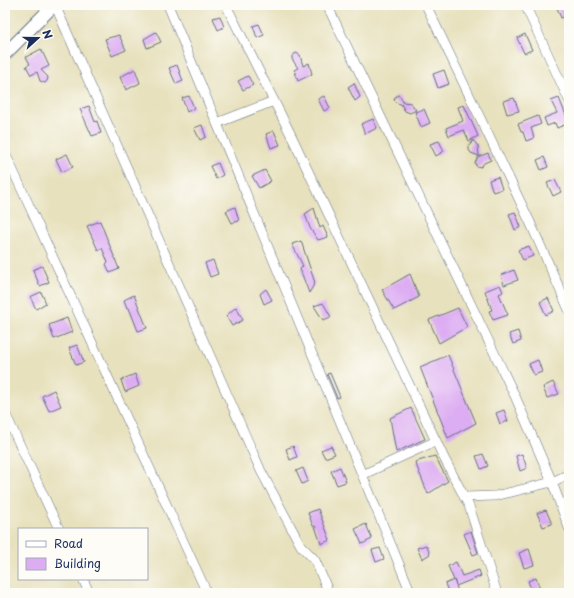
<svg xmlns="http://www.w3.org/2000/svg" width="574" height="598" font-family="'Playpen Sans',sans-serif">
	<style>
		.building { fill: #ddadf3 }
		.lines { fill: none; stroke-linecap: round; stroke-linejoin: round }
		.street-casing { stroke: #626d7f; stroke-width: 10 }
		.secondary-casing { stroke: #626d7f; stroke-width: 14 }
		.street { stroke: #fff; stroke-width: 9 }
		.secondary { stroke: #fff; stroke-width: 12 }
	</style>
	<rect width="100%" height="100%" fill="#fdfcf7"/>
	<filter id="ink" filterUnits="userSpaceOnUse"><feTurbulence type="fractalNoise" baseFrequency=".025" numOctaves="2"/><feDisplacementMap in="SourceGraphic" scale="8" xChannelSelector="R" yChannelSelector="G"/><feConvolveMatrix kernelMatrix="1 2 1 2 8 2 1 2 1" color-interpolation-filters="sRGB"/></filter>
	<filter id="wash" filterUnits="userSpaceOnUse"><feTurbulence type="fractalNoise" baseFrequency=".012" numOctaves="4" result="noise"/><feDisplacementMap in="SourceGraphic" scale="16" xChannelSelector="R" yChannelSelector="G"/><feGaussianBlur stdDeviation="0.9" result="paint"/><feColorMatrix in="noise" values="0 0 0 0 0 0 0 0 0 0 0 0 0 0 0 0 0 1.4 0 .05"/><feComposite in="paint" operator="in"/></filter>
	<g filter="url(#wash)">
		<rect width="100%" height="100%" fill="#e7e1bd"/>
		<g id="blocks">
			<!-- building -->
			<g class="building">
				<path d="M556 5H569V14L561 18Z"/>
				<path d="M220 16 224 27 218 30 213 18Z"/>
				<path d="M259 24 264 35 257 38 253 26Z"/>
				<path d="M156 32 161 42 147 48 144 39Z"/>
				<path d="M525 34 532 50 524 53 517 38Z"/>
				<path d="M119 35 126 50 112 56 105 39Z"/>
				<path d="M41 49 49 66 41 70 48 77 47 81 45 83 40 81 37 72 31 75 26 66 30 64 26 57Z"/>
				<path d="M296 53 300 55 303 66 309 63 312 74 298 81 294 70 298 68 292 59V56Z"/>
				<path d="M177 65 183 81 176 84 169 68Z"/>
				<path d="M135 69 140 83 126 90 120 77Z"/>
				<path d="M444 70 449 84 438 88 433 74Z"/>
				<path d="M248 76 253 85 243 90 238 81Z"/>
				<path d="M354 83 360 97 355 101 348 87Z"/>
				<path d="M398 95 401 97 403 102 411 103 416 110 410 113 405 111 401 104 397 103 394 100 395 97Z"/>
				<path d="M189 96 194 108 187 112 182 98Z"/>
				<path d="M324 96 330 108 324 111 318 99Z"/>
				<path d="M514 98 519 111 507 114 503 101Z"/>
				<path d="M559 98 569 123 557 128 555 123 547 126 544 118 557 113 551 101Z"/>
				<path d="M464 105 478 136 469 141 464 130 449 136 446 128 463 121 458 107Z"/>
				<path d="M89 106 95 122 97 121 101 133 92 136 80 109Z"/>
				<path d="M424 109 430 123 421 127 415 112Z"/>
				<path d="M538 116 541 124 531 128 534 138 526 141 523 132H521L518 124Z"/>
				<path d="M373 119 377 128 365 134 361 124Z"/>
				<path d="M202 125 206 137 200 140 194 128Z"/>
				<path d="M274 131 280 145 271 148 266 134Z"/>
				<path d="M473 140 478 146 479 156 471 153 469 150V147Z"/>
				<path d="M439 141 444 151 436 156 430 144Z"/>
				<path d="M488 153 491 160 484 163 481 167 476 166 475 163 478 157Z"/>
				<path d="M67 154 73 167 62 172 56 159Z"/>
				<path d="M544 157 548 167 541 170 537 160Z"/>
				<path d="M218 163 223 175 216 179 210 166Z"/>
				<path d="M265 170 271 181 259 188 252 176Z"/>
				<path d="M498 177 502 189 493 192 489 180Z"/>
				<path d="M555 180 561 192 553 196 547 183Z"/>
				<path d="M235 207 239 221 232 223 226 211Z"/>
				<path d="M314 208 320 228 323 226 328 237 318 240 310 228 305 214Z"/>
				<path d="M515 212 521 227 515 230 509 214Z"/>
				<path d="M100 221 119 269 110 273 106 264 108 262 102 248 98 250 87 226Z"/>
				<path d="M301 241 315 283 309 293 300 269 303 266 292 244Z"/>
				<path d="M529 246 533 256 523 260 518 250Z"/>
				<path d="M213 260 218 274 210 277 205 263Z"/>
				<path d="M42 266 49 282 40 286 33 270Z"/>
				<path d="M514 270 518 280 504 285 501 275Z"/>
				<path d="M410 274 419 297 394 310 382 290Z"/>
				<path d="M500 285 503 292 499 294 508 315 493 320 489 311 492 310 485 291Z"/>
				<path d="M266 289 272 300 264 304 260 294Z"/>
				<path d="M41 292 46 303 36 309 30 297Z"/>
				<path d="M134 295 147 328 138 331 129 308H127L124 300Z"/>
				<path d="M548 298 554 311 546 315 540 302Z"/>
				<path d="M323 303 331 317 323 320 314 306Z"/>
				<path d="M236 307 243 320 232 326 226 316Z"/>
				<path d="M458 308 467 327 439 343 429 320Z"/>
				<path d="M67 318 72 332 54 339 49 325Z"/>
				<path d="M518 331 521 341 513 344 509 334Z"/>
				<path d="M77 345 84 362 76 365 69 348Z"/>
				<path d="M448 355 476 423 448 438 420 367Z"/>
				<path d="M538 360 542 372 534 375 529 364Z"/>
				<path d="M330 373 340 397 337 398 327 374Z"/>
				<path d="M135 374 139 386 125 392 121 380Z"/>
				<path d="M553 382 559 394 547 398 543 387Z"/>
				<path d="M54 390 61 406 49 411 42 396Z"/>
				<path d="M411 408 425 439 396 452 390 418Z"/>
				<path d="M504 410 508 421 500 424 496 413Z"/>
				<path d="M293 446 297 457 290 460 286 449Z"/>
				<path d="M331 446 335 454 325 458 321 450Z"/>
				<path d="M483 454 488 466 481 469 476 456Z"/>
				<path d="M522 454 527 468 520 471 516 456Z"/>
				<path d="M435 456 448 481 428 494 415 462Z"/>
				<path d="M340 467 346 482 337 485 331 471Z"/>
				<path d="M303 468 308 481 302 484 296 471Z"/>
				<path d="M318 509 330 540 321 544 315 526H313L308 513Z"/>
				<path d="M546 510 552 524 543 527 537 513Z"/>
				<path d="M366 524 372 539 362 544 355 529Z"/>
				<path d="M471 531 478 553 473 555 464 534Z"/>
				<path d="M426 545 430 554 422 559 417 548Z"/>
				<path d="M380 548 384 559 376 562 372 550Z"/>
				<path d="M529 549 534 565 524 568 519 553Z"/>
				<path d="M456 562 462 576 479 570 481 576 456 586 459 593H449L445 584 454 580 456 585 448 566Z"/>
				<path d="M536 578 540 589 532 592 528 581Z"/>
			</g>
		</g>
	</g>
	<g filter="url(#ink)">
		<use href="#blocks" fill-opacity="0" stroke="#626d7f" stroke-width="1"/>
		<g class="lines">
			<defs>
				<g id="street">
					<path d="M55 5 261 471 301 546 315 560 329 593"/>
					<path d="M168 5 411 593"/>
					<path d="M226 5 291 135 443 456 469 506 497 593"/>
					<path d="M327 5 515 396 552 482 569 528"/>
					<path d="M426 5 530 222 569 310"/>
					<path d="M525 5 569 100"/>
					<path d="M217 123 274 101"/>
					<path d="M5 153 207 593"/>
					<path d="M5 413 59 529"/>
					<path d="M362 475 436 441"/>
					<path d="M464 497 495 496 552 482 569 474"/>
					<path d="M83 579 89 593"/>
				</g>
				<path id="secondary" d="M5 54 54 5"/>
			</defs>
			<!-- street casing -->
			<use href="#street" class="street-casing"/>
			<!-- secondary casing -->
			<use href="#secondary" class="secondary-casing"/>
			<!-- street -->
			<use href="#street" class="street"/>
			<!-- secondary -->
			<use href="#secondary" class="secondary"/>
		</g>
	</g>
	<!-- margin -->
	<rect width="574" height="598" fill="none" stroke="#fdfcf7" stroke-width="20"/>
	<!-- legend -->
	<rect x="18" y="528" width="130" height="52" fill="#fdfcf7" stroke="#a3aaba"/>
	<rect x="26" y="541" width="20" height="6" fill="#ffffff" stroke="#a3aaba"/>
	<text x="54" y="548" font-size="12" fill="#1b2f5e">Road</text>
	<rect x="26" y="558" width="20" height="12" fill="#ddadf3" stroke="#a3aaba"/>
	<text x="54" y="568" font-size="12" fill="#1b2f5e">Building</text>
	<!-- north arrow -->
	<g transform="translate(38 38) rotate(69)" stroke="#fdfcf7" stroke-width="3" paint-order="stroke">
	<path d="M0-3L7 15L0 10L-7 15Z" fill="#1b2f5e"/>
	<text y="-6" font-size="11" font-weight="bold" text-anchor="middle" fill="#1b2f5e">N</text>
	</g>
</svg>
